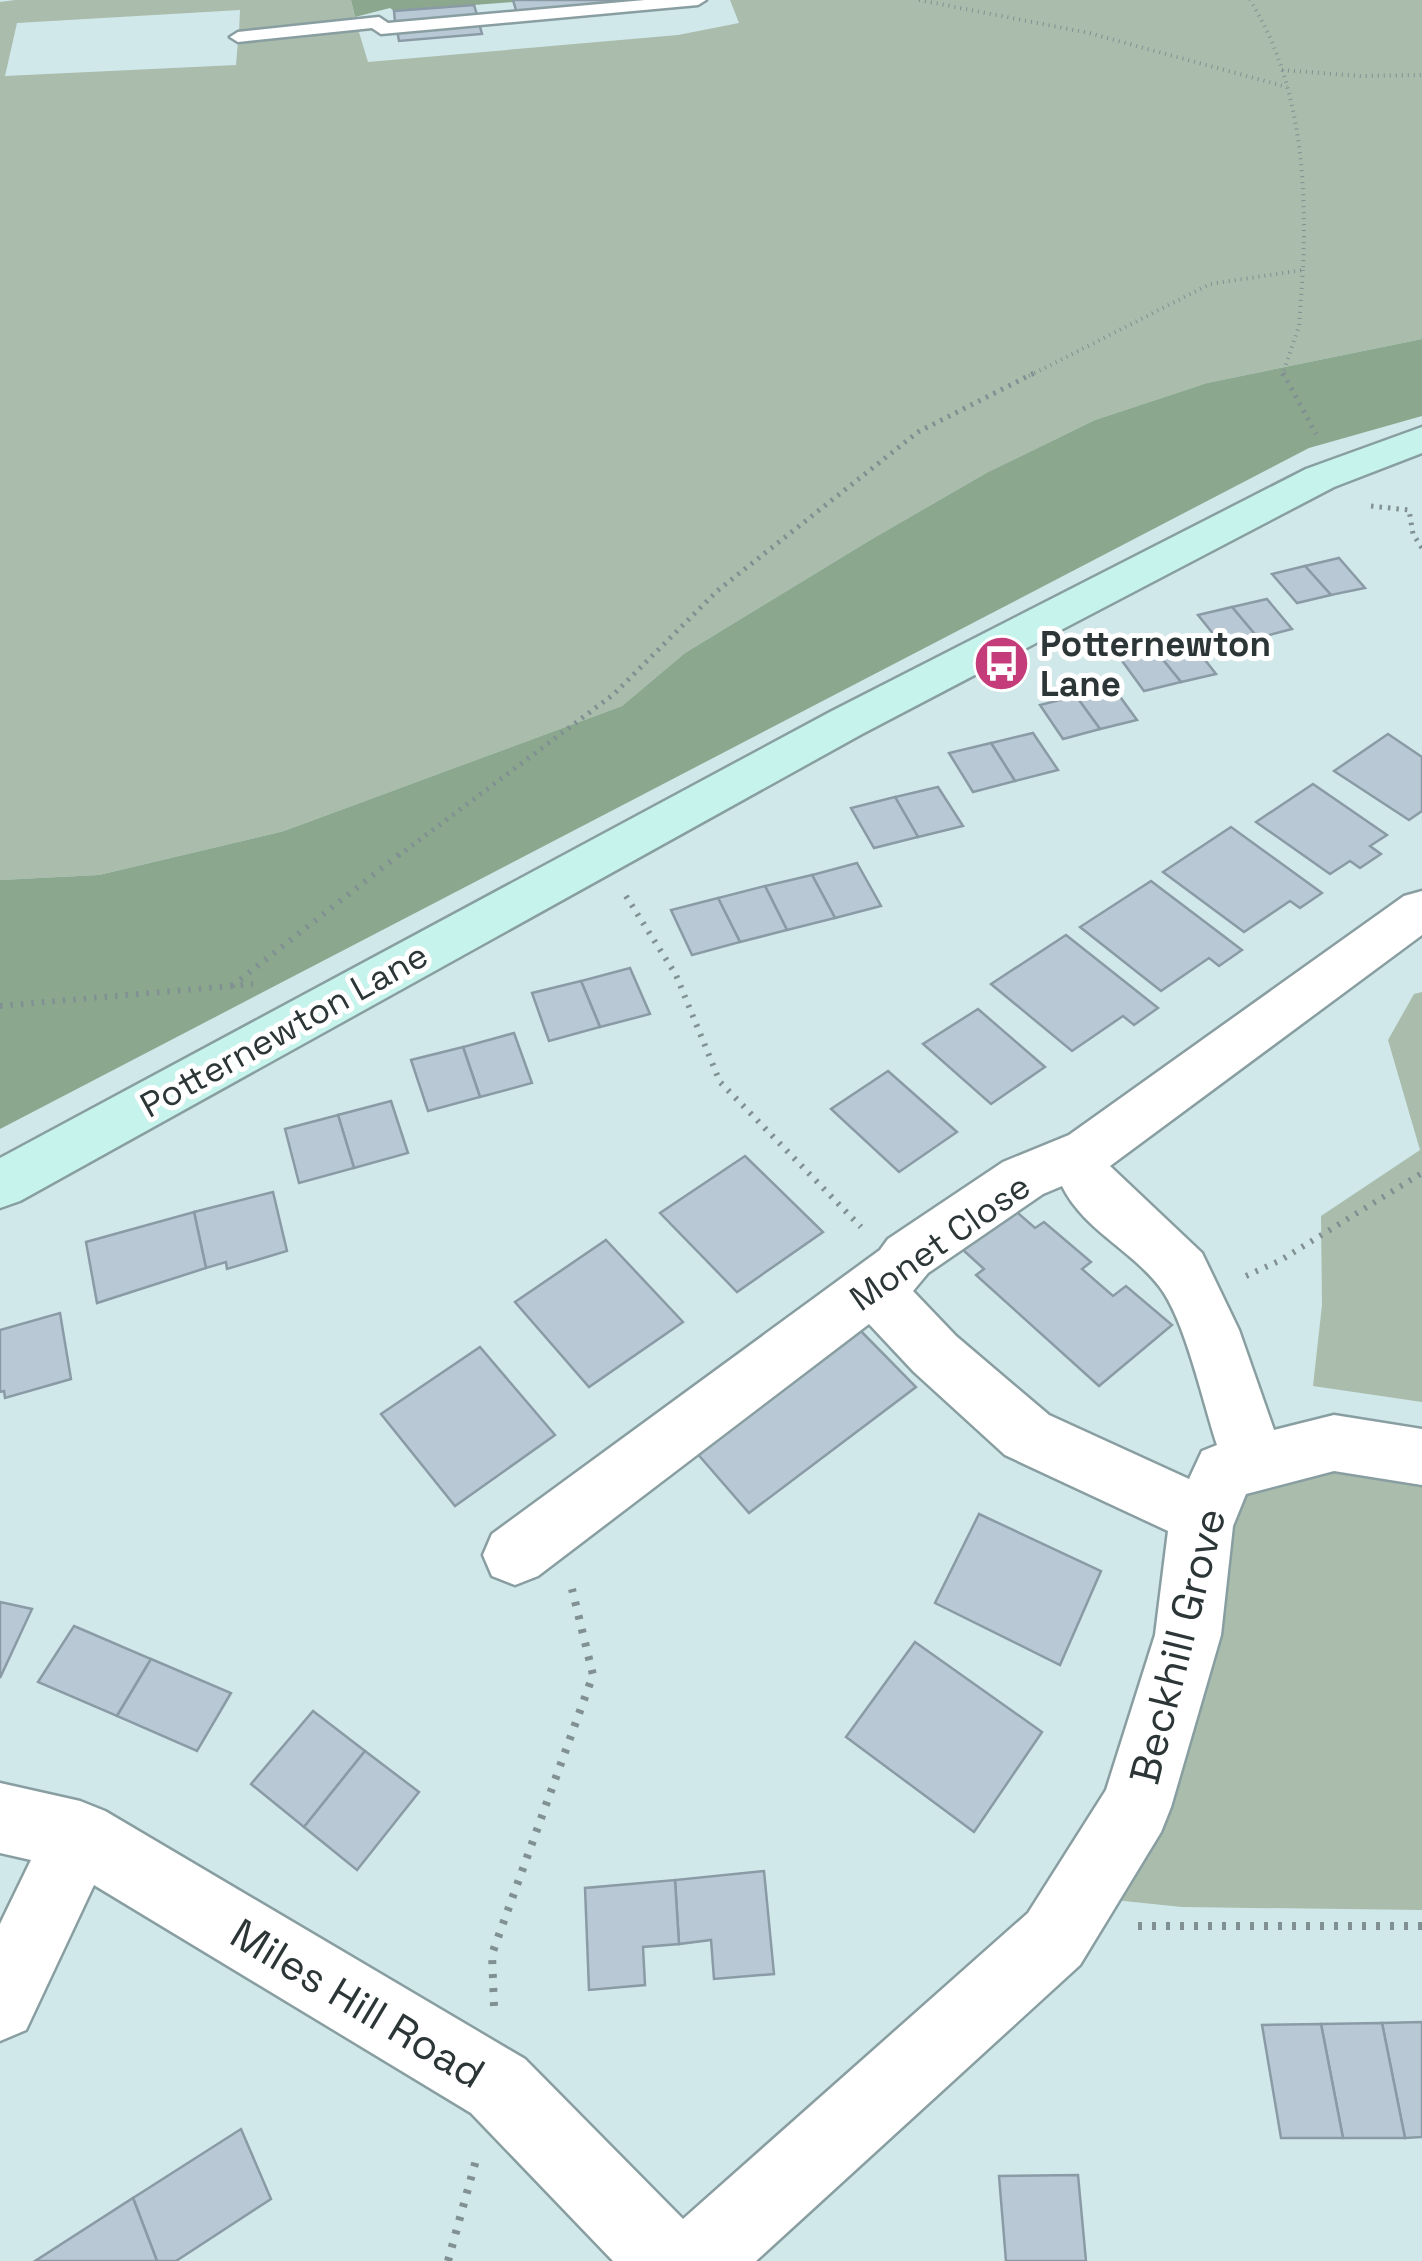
<svg xmlns="http://www.w3.org/2000/svg" width="1422" height="2261" font-family="'Space Grotesk',sans-serif">
	<style>
		.green { fill: #aabcab }
		.forest { fill: #8ba78d }
		.building { fill: #b8c9d5; stroke: #8a9ba6; stroke-width: 2.5 }
		.lines { fill: none; stroke-linecap: round; stroke-linejoin: round }
		.service-casing { stroke: #899ea1; stroke-width: 5 }
		.minor-casing { stroke: #899ea1; stroke-width: 5 }
		.secondary-casing { stroke: #899ea1; stroke-width: 5 }
		.path-far3 { stroke: #819193; stroke-width: 4; stroke-dasharray: 1 5; stroke-linecap: butt }
		.path-far2 { stroke: #819193; stroke-width: 5; stroke-dasharray: 2.5 6; stroke-linecap: butt }
		.path-far1 { stroke: #819193; stroke-width: 6; stroke-dasharray: 2.5 8; stroke-linecap: butt }
		.path { stroke: #819193; stroke-width: 8; stroke-dasharray: 4 10; stroke-linecap: butt }
		.service { fill: #fff; fill-rule: evenodd }
		.minor { fill: #fff; fill-rule: evenodd }
		.secondary { fill: #c6f4ec; fill-rule: evenodd }
		.labels { text-anchor: middle; stroke-width: 10; stroke-linejoin: round; paint-order: stroke }
		.poi-label { font-size: 35px; font-weight: bold; fill: #2d3637; stroke: #fff; text-anchor: start }
		.street-label { font-size: 35px; fill: #2d3637; stroke: #fff }
		.near-street-label { font-size: 42px; fill: #2d3637; stroke: #fff }
	</style>
	<rect width="100%" height="100%" fill="#d1e8eb"/>
	<!-- green -->
	<g class="green">
		<path d="M15 0H351L356 22 239 33 240 10 17 23 5 76 236 65 238 41 358 29 368 62 678 35 739 23 730 0H1422V339L1207 383 1095 420 988 472 872 539 685 653 622 706 284 831 99 875 0 880V2Z"/>
		<path d="M1422 992V1402L1313 1386 1322 1305 1321 1216 1420 1150 1388 1040 1414 994Z"/>
		<path d="M1344 1455 1422 1468V1910L1182 1907 1114 1900 1232 1477Z"/>
	</g>
	<!-- forest -->
	<g class="forest">
		<path d="M351 0H513V2L394 11 390 8 355 17Z"/>
		<path d="M1422 339V416L1309 448 0 1129V880L99 875 284 831 622 706 685 653 872 539 988 472 1095 420 1207 383Z"/>
	</g>
	<!-- building -->
	<g class="building">
		<path d="M513 0H617L618 3 526 11 516 10Z"/>
		<path d="M474 5 477 15 395 22 394 11Z"/>
		<path d="M479 23 482 34 399 41 397 30Z"/>
		<path d="M1339 558 1365 588 1331 595 1305 566Z"/>
		<path d="M1305 566 1331 595 1297 603 1272 574Z"/>
		<path d="M1267 599 1292 629 1258 638 1232 607Z"/>
		<path d="M1232 607 1258 638 1223 646 1198 615Z"/>
		<path d="M1191 642 1216 674 1181 682 1155 650Z"/>
		<path d="M1155 650 1181 682 1144 691 1120 658Z"/>
		<path d="M1113 687 1137 720 1100 729 1076 696Z"/>
		<path d="M1076 696 1100 729 1063 739 1040 705Z"/>
		<path d="M1033 733 1058 770 1015 781 991 743Z"/>
		<path d="M1388 734 1422 757V811L1409 820 1334 771Z"/>
		<path d="M991 743 1015 781 973 792 949 753Z"/>
		<path d="M1313 784 1387 835 1370 846 1381 854 1360 868 1350 861 1330 874 1256 822Z"/>
		<path d="M938 787 963 826 918 837 895 797Z"/>
		<path d="M895 797 918 837 874 848 851 808Z"/>
		<path d="M1231 827 1322 893 1300 908 1290 901 1244 932 1163 872Z"/>
		<path d="M857 863 881 906 835 918 812 875Z"/>
		<path d="M812 875 835 918 787 930 765 886Z"/>
		<path d="M1151 881 1242 950 1219 966 1209 958 1161 991 1080 927Z"/>
		<path d="M765 886 787 930 740 942 718 898Z"/>
		<path d="M718 898 740 942 692 955 671 910Z"/>
		<path d="M1066 935 1158 1008 1134 1025 1123 1016 1072 1051 991 984Z"/>
		<path d="M630 968 650 1014 600 1027 581 981Z"/>
		<path d="M581 981 600 1027 549 1041 532 993Z"/>
		<path d="M978 1009 1045 1067 991 1104 923 1044Z"/>
		<path d="M514 1033 532 1083 480 1097 463 1047Z"/>
		<path d="M463 1047 480 1097 428 1111 411 1060Z"/>
		<path d="M888 1071 957 1132 899 1172 831 1109Z"/>
		<path d="M391 1101 408 1153 354 1168 338 1115Z"/>
		<path d="M338 1115 354 1168 299 1183 285 1129Z"/>
		<path d="M745 1156 823 1232 737 1292 660 1213Z"/>
		<path d="M273 1192 287 1251 227 1269 226 1262 206 1268 194 1212Z"/>
		<path d="M1002 1199 1035 1228 1044 1222 1091 1262 1082 1269 1113 1296 1126 1286 1172 1325 1099 1386 976 1275 984 1269 951 1239Z"/>
		<path d="M194 1212 206 1268 97 1303 86 1242Z"/>
		<path d="M606 1240 683 1322 589 1387 515 1302Z"/>
		<path d="M60 1313 71 1379 5 1398 4 1391 0 1392V1330Z"/>
		<path d="M854 1324 916 1387 749 1513 689 1444Z"/>
		<path d="M480 1347 555 1435 455 1506 381 1414Z"/>
		<path d="M979 1514 1101 1571 1060 1665 935 1603Z"/>
		<path d="M0 1602 32 1609 0 1678Z"/>
		<path d="M74 1626 151 1659 117 1716 38 1682Z"/>
		<path d="M915 1642 1042 1732 974 1832 846 1737Z"/>
		<path d="M151 1659 231 1693 197 1751 117 1716Z"/>
		<path d="M313 1711 365 1751 304 1827 251 1784Z"/>
		<path d="M365 1751 419 1792 357 1870 304 1827Z"/>
		<path d="M764 1871 774 1974 714 1979 711 1940 679 1944 675 1880Z"/>
		<path d="M675 1880 679 1944 643 1947 645 1985 589 1990 585 1888Z"/>
		<path d="M1422 2022V2137L1405 2138 1382 2023Z"/>
		<path d="M1382 2023 1405 2138H1343L1321 2024Z"/>
		<path d="M1321 2024 1343 2138H1281L1262 2025Z"/>
		<path d="M241 2129 271 2199 176 2261H157L133 2198Z"/>
		<path d="M1078 2175 1086 2261H1006L999 2176Z"/>
		<path d="M133 2198 157 2261H35Z"/>
	</g>
	<g class="lines">
		<defs>
			<path id="service" d="M645 0H706L698 5 381 34 372 28 238 42 230 37 238 32 379 17 388 23Z"/>
			<path id="minor" d="M1422 891V935L1110 1166 1202 1253 1239 1330 1274 1430 1334 1415 1422 1429V1485L1334 1471 1246 1494 1233 1526 1221 1635 1171 1807 1161 1832 1080 1965 756 2261H613L471 2113 94 1885 26 2030 0 2041V1924L31 1860 0 1853V1783L80 1801 105 1811 525 2059 683 2219 1028 1913 1106 1790 1155 1635 1168 1531 1005 1455 914 1372 869 1324 538 1576 515 1585 492 1576 483 1555 492 1534 880 1250 888 1239 1003 1162 1069 1135 1404 896ZM1062 1186C1083 1229 1130 1249 1159 1286 1185 1319 1203 1403 1217 1445L1202 1451 1189 1479 1049 1415 956 1336 913 1291 928 1273 1043 1194Z"/>
			<path id="secondary" d="M1422 427V453L1334 487 862 734 20 1201 0 1208V1158L830 712 1306 469Z"/>
		</defs>
		<!-- service casing -->
		<use href="#service" class="service-casing"/>
		<!-- minor casing -->
		<use href="#minor" class="minor-casing"/>
		<!-- secondary casing -->
		<use href="#secondary" class="secondary-casing"/>
		<!-- path-far3 -->
		<g class="path-far3">
			<path d="M919 0 1089 33 1287 87"/>
			<path d="M1282 70 1360 76 1422 75"/>
			<path d="M1029 376 1210 284 1303 270C1307 178 1300 80 1250 0"/>
			<path d="M1282 376 1299 326 1303 270"/>
		</g>
		<!-- path-far2 -->
		<g class="path-far2">
			<path d="M1283 373 1316 434"/>
			<path d="M1371 506 1409 510 1413 534 1422 548"/>
			<path d="M398 856 614 694 717 591 918 432 1034 373"/>
		</g>
		<!-- path-far1 -->
		<g class="path-far1">
			<path d="M626 896 676 975 720 1082 861 1227"/>
			<path d="M232 986 401 853"/>
			<path d="M0 1006 253 984"/>
			<path d="M1246 1276 1281 1260 1422 1173"/>
		</g>
		<!-- path -->
		<g class="path">
			<path d="M1138 1926H1422"/>
			<path d="M494 2006 492 1954 593 1675 572 1589"/>
			<path d="M448 2261 476 2160"/>
		</g>
		<!-- service -->
		<use href="#service" class="service"/>
		<!-- minor -->
		<use href="#minor" class="minor"/>
		<!-- secondary -->
		<use href="#secondary" class="secondary"/>
	</g>
	<!-- icons -->
	<defs>
		<symbol id="bus-disc" viewBox="-11 -11 22 22"><circle r="9.5" fill="#c43c79" stroke="#fff"/><path d="M-5-6H5V4H4V6H2V4H-2V6H-4V4H-5ZM-3.5-4V0h7V-4ZM-3.5 1.2v1.5H-2V1.2ZM2 1.2v1.5H3.5V1.2Z" fill="#fff"/></symbol>
	</defs>
	<g fill-rule="evenodd">
		<use href="#bus-disc" x="970" y="632" width="63" height="63"/>
	</g>
	<g class="labels">
		<!-- poi labels -->
		<g class="poi-label">
			<text x="1040" y="656">Potternewton<tspan x="1040" dy="40">Lane</tspan></text>
		</g>
		<!-- street labels -->
		<g class="street-label">
			<text transform="translate(284 1030) rotate(-29)" y="12">Potternewton Lane</text>
			<text transform="translate(940 1242) rotate(-35)" y="12">Monet Close</text>
		</g>
		<!-- near-street labels -->
		<g class="near-street-label">
			<text transform="translate(1177 1646) rotate(-76)" y="15">Beckhill Grove</text>
			<text transform="translate(358 2003) rotate(31)" y="15">Miles Hill Road</text>
		</g>
	</g>
</svg>
